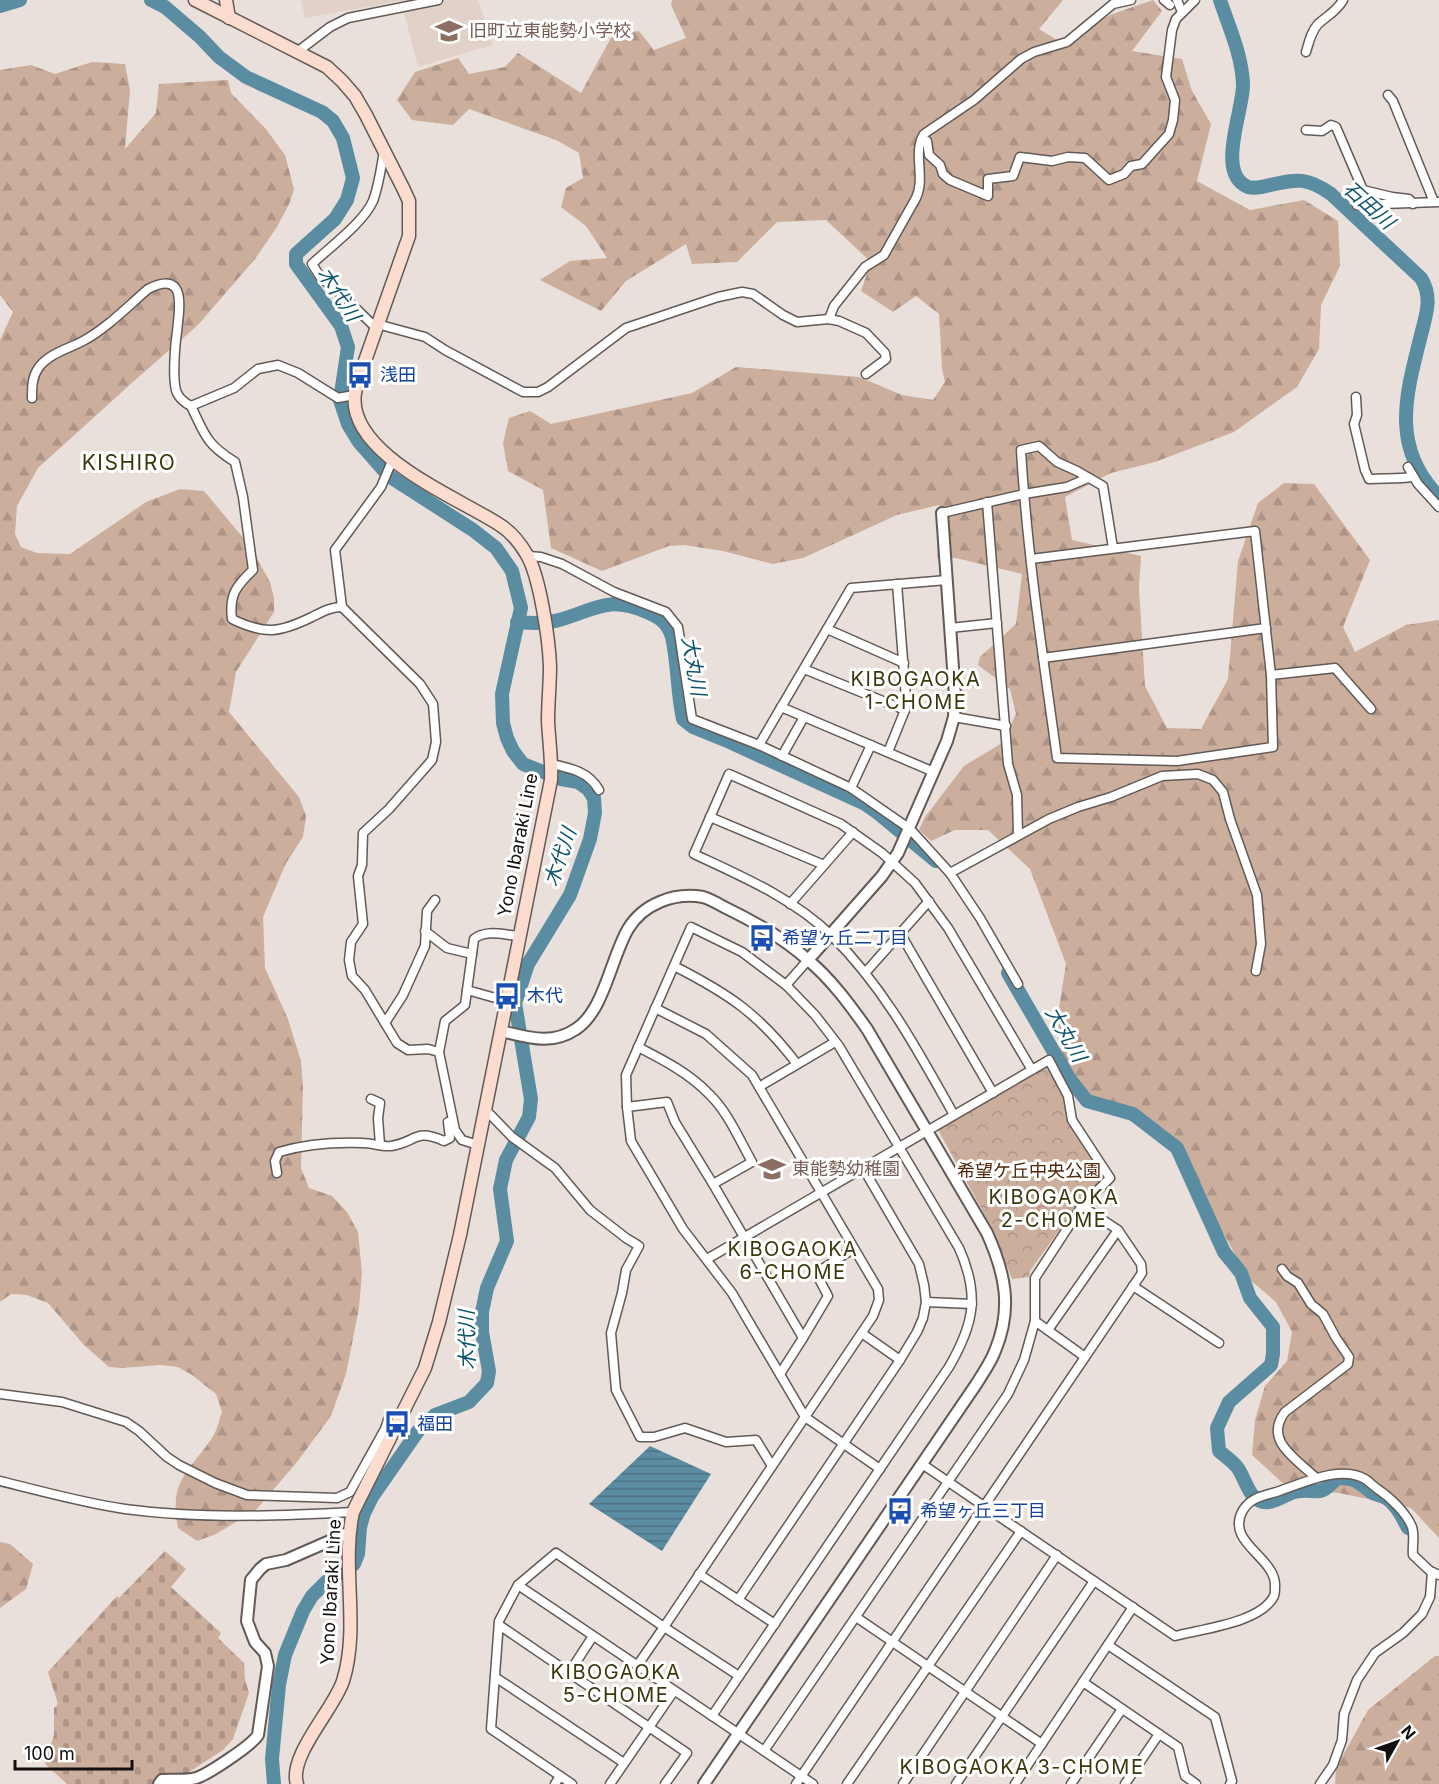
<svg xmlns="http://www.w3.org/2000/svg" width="1439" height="1784" font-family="Inter,'Noto Sans JP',sans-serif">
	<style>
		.built { fill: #e2d1c8 }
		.forest { fill: url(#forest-firs) }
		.cemetery { fill: url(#cemetery-stones) }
		.park { fill: url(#park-crowns) }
		.water { fill: url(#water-rules) }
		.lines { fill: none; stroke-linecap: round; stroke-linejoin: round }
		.river { stroke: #5b8da2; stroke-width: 14 }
		.minor-casing { stroke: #625a56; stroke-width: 11 }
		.tertiary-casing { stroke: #625a56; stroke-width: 14 }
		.secondary-casing { stroke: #625a56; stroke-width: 15 }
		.minor { stroke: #fff; stroke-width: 8 }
		.tertiary { stroke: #fff; stroke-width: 10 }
		.secondary { stroke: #fbdcce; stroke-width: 12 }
		.labels { text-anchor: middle; stroke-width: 6; stroke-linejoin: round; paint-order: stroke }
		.education-label { font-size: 18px; fill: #785e54; stroke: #fff; text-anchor: start }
		.transit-label { font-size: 18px; fill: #164399; stroke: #fff; text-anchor: start }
		.street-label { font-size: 18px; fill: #120f0e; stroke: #fff }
		.park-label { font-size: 18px; fill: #51270b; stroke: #fff }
		.water-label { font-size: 20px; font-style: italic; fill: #0e536a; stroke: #fff }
		.neighbourhood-label { font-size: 20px; letter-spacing: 1.5px; fill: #3c370d; stroke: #fff }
		.quarter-label { font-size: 21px; letter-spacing: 1.5px; fill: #3c370d; stroke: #fff }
	</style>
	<defs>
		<pattern id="forest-firs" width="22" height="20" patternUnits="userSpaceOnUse" patternTransform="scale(1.5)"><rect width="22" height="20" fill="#ccae9d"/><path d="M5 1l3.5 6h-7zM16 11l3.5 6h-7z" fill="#ae9486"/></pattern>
		<pattern id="cemetery-stones" width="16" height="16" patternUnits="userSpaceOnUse" patternTransform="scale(1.5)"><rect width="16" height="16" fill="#ccae9d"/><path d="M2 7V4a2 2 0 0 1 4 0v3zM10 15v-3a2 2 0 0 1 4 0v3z" fill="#ae9486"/></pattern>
		<pattern id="park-crowns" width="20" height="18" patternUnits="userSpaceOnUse" patternTransform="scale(1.5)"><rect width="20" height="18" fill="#ccae9d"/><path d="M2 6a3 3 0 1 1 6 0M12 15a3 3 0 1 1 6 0" fill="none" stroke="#ae9486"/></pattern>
		<pattern id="water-rules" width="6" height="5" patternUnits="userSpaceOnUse" patternTransform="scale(1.5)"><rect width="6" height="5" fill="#5b8da2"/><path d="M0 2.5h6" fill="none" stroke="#4a7282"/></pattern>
	</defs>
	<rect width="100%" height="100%" fill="#eae0db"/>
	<!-- built -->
	<path class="built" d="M301 0H478L493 45 418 67 401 1 305 18Z"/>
	<!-- forest -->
	<g class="forest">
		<path d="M672 0H1063L1039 29 1062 43 1110 15 1153 0 1162 11 1132 51 1182 59 1192 91 1211 124 1197 181 1250 210 1304 200 1338 221 1340 266 1321 305 1319 349 1297 387 1234 432 1155 462 1111 473 1065 497 1072 540 1141 556 1139 588 1145 686 1167 728 1201 729 1228 679 1238 561 1258 503 1284 483 1314 484 1370 560 1343 627 1355 652 1406 625 1438 620 1439 621V1538L1411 1508 1339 1493 1288 1488 1252 1455 1255 1420 1265 1386 1287 1361 1292 1332 1276 1302 1249 1279 1207 1204 1178 1159 1153 1133 1063 1085 1058 1015 1066 964 1030 869 988 830H955L931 841 919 830 925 817 964 766 1002 743 1016 714 1010 689 978 665 980 657 1016 624 1022 574 956 558H937L939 505 897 515 803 558 773 564 723 551 684 545 669 546 602 571 551 548 543 490 508 471 503 443 509 418 530 411 551 424 692 393 736 367 859 377 902 395 933 400 945 382 942 369 939 314 916 296 893 312 861 291 871 262 826 220 777 222 737 262 692 264 686 244 626 281 601 311 540 280 570 261 607 258 586 226 561 207 566 188 583 178 579 153 556 140 469 109 453 125 412 120 397 100 415 72 458 58 469 74 505 67 518 53 581 93 613 34 639 31 654 50 686 38 671 5Z"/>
		<path d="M92 62 125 64 130 90 125 149 156 113 159 84 228 80 231 93 266 129 285 155 294 189 290 202 277 227 255 259 198 325 134 381 38 468 17 506 15 534 21 547 37 553 70 554 146 502 180 489 204 491 250 546 270 582 274 598V612L236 672 229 712 299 797 306 816 303 837 286 863 263 917 265 968 288 1019 301 1061 303 1086 301 1168 309 1188 332 1196 347 1212 358 1232 362 1273 359 1308 346 1374 331 1416 297 1462 256 1510 216 1534 197 1541 178 1528C169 1480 188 1473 212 1438 217 1431 219 1420 222 1412L216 1394 192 1375 178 1367 160 1365 122 1368 109 1367 84 1345 48 1303 27 1295 11 1294 0 1302V340L13 312 0 295V70L31 65 55 74Z"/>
		<path d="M0 1542 10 1544 33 1564 26 1589 0 1608Z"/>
		<path d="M1435 1656H1439V1784H1335L1336 1768 1368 1710Z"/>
	</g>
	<!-- cemetery -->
	<path class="cemetery" d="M165 1551 186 1569 171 1587 221 1633 218 1638 244 1663 245 1679 249 1693 233 1739 223 1750 186 1774H162L154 1784H67L45 1764 54 1735V1708L58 1704 48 1672 117 1596 119 1598Z"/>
	<!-- park -->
	<path class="park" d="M1045 1065 1065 1097 1067 1117 1071 1125 1103 1175 1102 1180 1081 1200 1030 1271 1029 1277 1012 1279 991 1226 938 1130Z"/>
	<!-- water -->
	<path class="water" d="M650 1446 711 1474 662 1551 589 1504Z"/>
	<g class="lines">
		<!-- river -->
		<g class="river">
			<path d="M151 0 165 7 200 37 219 57 246 77 322 112 333 121 343 138 353 178 347 200 335 219 296 254V264L341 326 348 347 340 400 348 424 359 442 389 476 473 530 496 548 512 571 521 608 502 694 503 723 507 738 513 751 523 764 561 779 578 782 588 789 594 798 595 813 590 839 570 895 528 964 515 1003 531 1099 529 1117 506 1160 500 1189 507 1241 487 1288 482 1312V1332L489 1371 487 1383 469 1402 435 1415 418 1431 372 1497 364 1513 360 1527 358 1554 354 1564 326 1582 312 1596 303 1611 285 1655 279 1685 272 1759 274 1784"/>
			<path d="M1220 0C1229 27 1242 55 1243 84 1244 109 1215 174 1248 187 1255 189 1263 187 1270 185 1298 179 1307 177 1331 194L1421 278C1433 297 1426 315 1421 335 1406 395 1390 447 1439 497"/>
			<path d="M0 6 20 0"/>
			<path d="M517 622C531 623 545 624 559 620 595 610 607 595 647 612 659 617 668 623 672 637 678 663 677 692 683 719L693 727 725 740 865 804 878 813 936 861"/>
			<path d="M1008 973 1069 1078 1087 1101 1133 1114 1177 1148 1224 1252 1241 1273 1250 1298 1273 1327V1354L1271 1365 1229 1402 1217 1428 1219 1451C1225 1456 1232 1461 1237 1467 1246 1478 1249 1505 1269 1502 1278 1501 1286 1494 1295 1492 1316 1487 1318 1500 1337 1478 1355 1478 1357 1481 1371 1492 1375 1495 1380 1495 1384 1497 1396 1503 1402 1517 1408 1528"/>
		</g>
		<defs>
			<g id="minor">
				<path d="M1164 0 1170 5"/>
				<path d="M1177 0 1182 12"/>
				<path d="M297 52 330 27 348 18 438 0"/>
				<path d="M1306 52C1309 42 1311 32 1318 24 1327 16 1337 11 1343 0"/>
				<path d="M1388 95 1393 101 1434 202"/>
				<path d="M1306 130 1322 131 1331 125 1336 127 1363 190 1392 197 1409 199 1413 204"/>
				<path d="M922 138 927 141 929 155 940 165 943 174 950 180 988 196V179L1013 176 1020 157 1052 161 1068 157 1085 158 1109 180 1124 174 1131 166 1142 164 1169 134 1173 120 1175 100 1166 77 1172 30 1176 19 1195 0"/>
				<path d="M1357 205 1438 202"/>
				<path d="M829 319 834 306 865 267 884 255 916 198C926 177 912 153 924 134L974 100 1021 59 1034 52 1067 42 1113 4 1131 0"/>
				<path d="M377 324 425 337 445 350 523 392H538L548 387 626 328 718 297 742 292 753 294 783 315 797 322 829 319 839 321 866 333 885 353 886 359 866 374"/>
				<path d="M375 327 341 294 321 278 312 264C330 247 363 223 373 201 379 185 381 168 384 151"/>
				<path d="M1356 397 1357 415 1354 424 1365 470 1369 479C1384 478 1398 479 1413 477"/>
				<path d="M32 398C32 386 32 377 39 367 50 353 68 349 83 341 107 328 127 307 148 289 188 269 179 309 177 332 175 345 172 382 177 393 180 399 185 403 191 406"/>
				<path d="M392 461 381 487 335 550 342 607 420 684 433 704 436 742 432 760 389 809 363 833 362 865 358 876 363 924 351 942 349 960 352 976 365 990 397 1043 408 1050 428 1049 439 1052 455 1130 462 1140 478 1145"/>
				<path d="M1408 467 1418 484 1439 507"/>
				<path d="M987 502 1008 764 1017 795 1018 835"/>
				<path d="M942 513 1024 494 1067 487 1088 478"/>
				<path d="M528 556 541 557 562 564 614 592 666 612 678 627 692 719 759 745 851 788 910 829 950 873 980 918 1018 984"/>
				<path d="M1031 559 1255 531 1271 675 1273 747 1177 761 1057 758C1043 656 1027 553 1021 450L1039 446 1057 462 1077 471 1103 486 1113 548"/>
				<path d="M342 607C330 607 322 612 312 617 279 633 265 635 232 619 229 595 236 586 253 570L243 497 235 462C206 444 205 435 191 406L234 388 258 369 278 365 298 373 338 398 354 395"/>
				<path d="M950 628 997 623"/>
				<path d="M827 629 904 663"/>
				<path d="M1043 658 1266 628"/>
				<path d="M804 669 905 710"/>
				<path d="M1271 675 1335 668 1371 709"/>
				<path d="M781 707 934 772"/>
				<path d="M954 717 1006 726"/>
				<path d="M759 745 851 588 947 580"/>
				<path d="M888 752 905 710 906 698 897 584"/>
				<path d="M782 756 804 717"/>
				<path d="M551 764C571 768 589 772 599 790"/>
				<path d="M851 788 871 745"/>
				<path d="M710 817 824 865"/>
				<path d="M950 873 1049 819 1078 807 1111 797 1162 776 1198 774 1213 780 1223 792 1230 819 1257 895 1261 944 1256 971"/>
				<path d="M790 904 853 832"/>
				<path d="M425 931 447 948 472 954"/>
				<path d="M900 933 993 1093"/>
				<path d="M674 966C729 994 759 1014 797 1064"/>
				<path d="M865 973 929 901"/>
				<path d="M786 985 808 960"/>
				<path d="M467 990 506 1001"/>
				<path d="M655 1008 706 1034 752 1075 878 1289 879 1300 873 1316 805 1417 880 1469"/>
				<path d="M385 1023 403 995 425 946 427 911 435 900"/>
				<path d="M439 1052 445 1021 465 1005 474 939C486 929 504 935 519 936"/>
				<path d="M759 1087 835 1042"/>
				<path d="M371 1099 380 1103 378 1118 380 1145"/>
				<path d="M627 1107 667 1102 675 1122 713 1184 752 1162C739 1139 728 1112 709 1094 689 1073 663 1060 638 1047"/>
				<path d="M484 1108 512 1137 555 1168 590 1210 626 1238 639 1246 626 1270 622 1293 611 1333 616 1390 640 1437H654L685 1428 726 1442 756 1440 772 1466"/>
				<path d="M954 1115C918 1051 884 987 831 935 793 898 741 876 694 854L729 774 841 824 882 853 915 883 948 928 1032 1070"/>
				<path d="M277 1173 275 1161 279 1152C306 1144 334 1142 363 1143 372 1143 382 1147 391 1146 417 1142 414 1128 444 1141L450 1138 448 1122"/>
				<path d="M713 1184 803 1338 780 1374"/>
				<path d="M707 1259 1049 1060 1068 1096 1072 1120 1110 1178 1082 1206 1118 1230 1141 1264 1142 1273 796 1784"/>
				<path d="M1282 1269 1287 1276 1298 1283 1311 1304 1323 1314 1336 1338 1349 1357 1348 1364 1285 1412C1263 1441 1297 1459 1316 1478"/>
				<path d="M1133 1286 1219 1343"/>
				<path d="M926 1302 972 1304"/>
				<path d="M1035 1321 1085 1357"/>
				<path d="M1048 1330 1118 1230"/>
				<path d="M863 1334 900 1360"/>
				<path d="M803 1338 828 1296 816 1273 853 1249"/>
				<path d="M0 1394 62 1402 126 1422 139 1431 167 1457 179 1465 215 1483 247 1495 337 1498 350 1492 385 1429 388 1420"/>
				<path d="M922 1464 1175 1636C1201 1629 1261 1623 1274 1596 1275 1595 1275 1589 1275 1587 1277 1557 1224 1543 1243 1510 1253 1495 1267 1496 1282 1490 1305 1482 1342 1465 1365 1479 1370 1482 1374 1487 1379 1490 1391 1498 1407 1514 1412 1527 1415 1536 1412 1546 1413 1555L1430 1571 1439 1575"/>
				<path d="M0 1481C41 1491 83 1503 125 1509 200 1519 277 1516 353 1512"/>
				<path d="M699 1574 775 1624"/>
				<path d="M518 1585 813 1784"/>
				<path d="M738 1600 900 1360 917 1332 923 1318 926 1302 924 1285 919 1264 863 1168"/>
				<path d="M856 1617 1042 1744"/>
				<path d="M499 1625 687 1753 665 1784"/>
				<path d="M1108 1645 1215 1717 1232 1781 1230 1784"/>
				<path d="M637 1666 664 1627 739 1676"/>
				<path d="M569 1673 593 1636"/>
				<path d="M495 1677 624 1763"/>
				<path d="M1083 1682 1178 1747 1185 1776 1196 1784"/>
				<path d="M764 1751 1008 1394 1024 1360 1035 1321V1278L1082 1206"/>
				<path d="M555 1784 560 1776"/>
				<path d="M572 1784 491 1729 499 1621 518 1585 556 1553 664 1627 805 1417 732 1293 683 1229 631 1141 627 1107 626 1075 691 927 742 952 786 985 815 1015 839 1046 959 1248C980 1295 974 1324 949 1367L712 1716"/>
				<path d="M610 1784 674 1691"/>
				<path d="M847 1784 1021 1531"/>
				<path d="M903 1784 1057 1555"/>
				<path d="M956 1784 1094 1581"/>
				<path d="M1015 1784 1133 1607"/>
				<path d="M1071 1784 1122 1709"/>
				<path d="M1125 1784 1159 1734"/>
				<path d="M1320 1784 1333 1765 1342 1740 1344 1714 1357 1680 1375 1653 1403 1633 1422 1614 1430 1597 1432 1572"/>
			</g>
			<g id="tertiary">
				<path d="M808 960 882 876 898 853 947 741 954 717 955 696 942 513"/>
				<path d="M501 1031C527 1037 551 1046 576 1029 604 1011 611 958 628 929 643 904 674 892 703 897 710 899 717 903 724 907 753 921 784 938 808 960 831 979 850 1005 867 1029L987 1233C1005 1273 1013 1308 995 1351 991 1362 983 1373 977 1383L704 1784"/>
				<path d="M159 1784 162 1780C173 1779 186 1781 196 1778 207 1775 252 1745 258 1735L268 1666 265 1653 255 1642 247 1621 251 1580 260 1569 266 1564 286 1560 348 1533"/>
			</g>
			<g id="secondary">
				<path d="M195 0 327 67 342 81 355 96 366 115 403 188 409 201V236L360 375C358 381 356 387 355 393 346 454 459 498 500 525 511 532 520 543 527 555 540 577 549 640 550 666 550 684 548 703 548 721 549 741 552 760 551 780L460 1235 439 1322 425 1368 353 1512C341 1567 360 1627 343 1681 334 1709 288 1756 297 1784"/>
				<path d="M226 0 229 18"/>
			</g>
		</defs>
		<!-- minor casing -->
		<use href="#minor" class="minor-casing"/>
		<!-- tertiary casing -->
		<use href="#tertiary" class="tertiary-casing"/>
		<!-- secondary casing -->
		<use href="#secondary" class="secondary-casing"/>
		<!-- minor -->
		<use href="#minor" class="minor"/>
		<!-- tertiary -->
		<use href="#tertiary" class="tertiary"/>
		<!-- secondary -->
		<use href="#secondary" class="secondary"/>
	</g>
	<!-- icons -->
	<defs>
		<symbol id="school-bare" viewBox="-9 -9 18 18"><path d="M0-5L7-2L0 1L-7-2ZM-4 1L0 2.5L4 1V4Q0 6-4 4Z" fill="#8d6e63" stroke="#fff" stroke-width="2.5" paint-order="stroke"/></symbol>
		<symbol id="bus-bare" viewBox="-9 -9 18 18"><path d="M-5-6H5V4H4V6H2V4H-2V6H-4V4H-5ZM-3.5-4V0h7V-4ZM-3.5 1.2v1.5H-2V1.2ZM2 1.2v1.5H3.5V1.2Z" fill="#1a4fb4" stroke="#fff" stroke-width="2.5" paint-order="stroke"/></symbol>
	</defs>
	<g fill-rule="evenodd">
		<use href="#school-bare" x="430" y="12" width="38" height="38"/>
		<use href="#bus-bare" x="341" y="356" width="38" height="38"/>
		<use href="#bus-bare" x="743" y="919" width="38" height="38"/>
		<use href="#bus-bare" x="488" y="977" width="38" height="38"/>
		<use href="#school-bare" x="753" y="1150" width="38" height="38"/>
		<use href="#bus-bare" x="378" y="1405" width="38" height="38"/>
		<use href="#bus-bare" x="881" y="1492" width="38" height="38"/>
	</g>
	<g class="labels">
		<!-- education labels -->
		<g class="education-label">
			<text x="469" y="37">旧町立東能勢小学校</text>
			<text x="792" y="1175">東能勢幼稚園</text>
		</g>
		<!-- transit labels -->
		<g class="transit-label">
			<text x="380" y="381">浅田</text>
			<text x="782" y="944">希望ヶ丘二丁目</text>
			<text x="527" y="1002">木代</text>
			<text x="417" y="1430">福田</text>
			<text x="920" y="1517">希望ヶ丘三丁目</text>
		</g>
		<!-- street labels -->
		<g class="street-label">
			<text transform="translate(518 845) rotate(-79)" y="6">Yono Ibaraki Line</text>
			<text transform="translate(331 1592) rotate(-87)" y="6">Yono Ibaraki Line</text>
		</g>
		<!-- park labels -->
		<g class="park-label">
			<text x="1029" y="1177">希望ケ丘中央公園</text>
		</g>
		<!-- water labels -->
		<g class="water-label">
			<text transform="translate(1369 205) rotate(42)" y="7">石田川</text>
			<text transform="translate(339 294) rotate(57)" y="7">木代川</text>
			<text transform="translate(694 666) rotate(80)" y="7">大丸川</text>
			<text transform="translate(560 857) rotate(-71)" y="7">木代川</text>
			<text transform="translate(1066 1034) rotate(60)" y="7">大丸川</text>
			<text transform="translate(467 1340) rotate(-91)" y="7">木代川</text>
		</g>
		<!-- neighbourhood labels -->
		<g class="neighbourhood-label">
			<text x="916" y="686">KIBOGAOKA<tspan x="916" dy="23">1-CHOME</tspan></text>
			<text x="1054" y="1204">KIBOGAOKA<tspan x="1054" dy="23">2-CHOME</tspan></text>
			<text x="793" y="1256">KIBOGAOKA<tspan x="793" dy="23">6-CHOME</tspan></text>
			<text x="616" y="1679">KIBOGAOKA<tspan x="616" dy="23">5-CHOME</tspan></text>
			<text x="1022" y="1774">KIBOGAOKA 3-CHOME</text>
		</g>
		<!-- quarter labels -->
		<g class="quarter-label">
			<text x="129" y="470">KISHIRO</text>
		</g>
	</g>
	<!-- north arrow -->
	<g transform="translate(1397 1742) rotate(50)" stroke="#ffffff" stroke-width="4.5" paint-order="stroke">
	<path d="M0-4.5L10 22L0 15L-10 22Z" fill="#120f0e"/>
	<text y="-9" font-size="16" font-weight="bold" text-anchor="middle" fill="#120f0e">N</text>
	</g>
	<!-- scale -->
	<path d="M15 1760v9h117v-9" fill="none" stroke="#120f0e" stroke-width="3"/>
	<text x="24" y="1760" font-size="18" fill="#120f0e" stroke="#ffffff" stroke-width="4.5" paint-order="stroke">100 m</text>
</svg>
